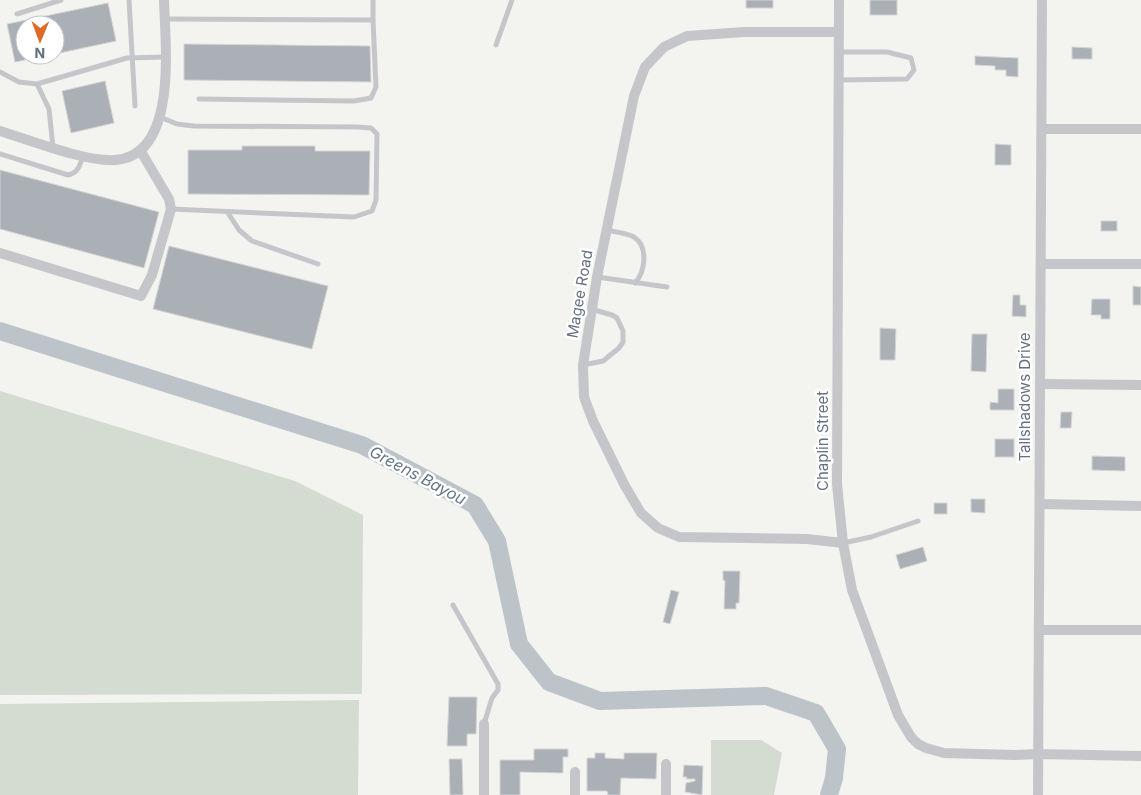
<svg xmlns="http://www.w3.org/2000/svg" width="1141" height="795" font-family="Inter,sans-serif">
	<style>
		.green { fill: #d4dbd1 }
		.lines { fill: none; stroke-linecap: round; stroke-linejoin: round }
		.river { stroke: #bcc4c9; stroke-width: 18 }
		.building { fill: #aab0b6; stroke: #d5d5d3 }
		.lane { stroke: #c4c6ca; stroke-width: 5 }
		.street { stroke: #c4c6ca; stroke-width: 10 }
		.labels { text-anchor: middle; stroke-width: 5; stroke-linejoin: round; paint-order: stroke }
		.street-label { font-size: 15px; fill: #647080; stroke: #fff }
		.water-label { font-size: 16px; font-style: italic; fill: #647785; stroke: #fff }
	</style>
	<rect width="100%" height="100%" fill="#f3f4f0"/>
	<!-- green -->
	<g class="green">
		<path d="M0 391 295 481 363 515 362 694 0 695Z"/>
		<path d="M359 700 358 795H0V704Z"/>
		<path d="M711 740H761L782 753 774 795H711Z"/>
	</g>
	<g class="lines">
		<!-- river -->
		<path class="river" d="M0 331 362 445 475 505 497 541 519 644 549 682 600 701 766 696 816 713 837 749 834 778 829 795"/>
	</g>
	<!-- building -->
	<g class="building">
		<rect x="746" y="0" width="27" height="8"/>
		<rect x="870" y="0" width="27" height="15"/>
		<path d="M108 3 116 41 55 54V25H25V60L15 62 7 24Z"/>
		<path d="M184 44 370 46 371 82 184 80Z"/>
		<path d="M1072 47 1092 48V59H1072Z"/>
		<path d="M975 56 1018 58V77L1006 76V70H995V66L975 65Z"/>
		<path d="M105 81 114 123 71 133 62 91Z"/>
		<path d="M995 144 1011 145V165H995Z"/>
		<path d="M242 146H315V151H370L369 195 188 194V150H242Z"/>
		<path d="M0 170 159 212 144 268 0 229Z"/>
		<rect x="1101" y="221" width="16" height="10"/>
		<path d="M169 246 328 286 312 349 153 309Z"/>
		<path d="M1133 286 1141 287V305H1133Z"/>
		<path d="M1013 295H1020V305H1026V317L1012 316Z"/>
		<path d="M1092 299H1110V319H1101V315H1091Z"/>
		<path d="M880 328 896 329 895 360H880Z"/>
		<path d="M972 334H987L986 372 971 371Z"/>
		<path d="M998 389H1014V410H990V402L998 403Z"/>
		<path d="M1061 412H1072L1071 428H1060Z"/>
		<rect x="995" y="439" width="19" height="18"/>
		<path d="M1092 456 1125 457V471L1092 470Z"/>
		<path d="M971 499H985V513L971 512Z"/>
		<rect x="934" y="503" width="13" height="11"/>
		<path d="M923 547 927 561 900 569 896 555Z"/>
		<path d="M723 571H740L739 603H736V609H724L725 581 723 580Z"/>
		<path d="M671 590 679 592 670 624 663 622Z"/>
		<path d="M449 697H477L476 734H467V746H447Z"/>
		<path d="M534 749H568V757H563V773L520 772V795H500V760H534Z"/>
		<path d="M595 753H605V758L624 759V753H657L656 779 621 778 620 795H608L607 791H587V758H595Z"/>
		<path d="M449 759H462L463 795H450Z"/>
		<path d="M684 765 703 766 702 795 685 792 686 783 695 781V779H686L687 777H683Z"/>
	</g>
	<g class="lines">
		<!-- lane -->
		<g class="lane">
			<path d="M129 0 135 106"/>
			<path d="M17 14 61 0"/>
			<path d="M165 19 373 20V0"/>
			<path d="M496 45 512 0"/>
			<path d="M0 72 19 82 37 84 127 58 165 57"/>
			<path d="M839 80 907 79 914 70 911 58 887 52H839"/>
			<path d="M37 84 49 109 53 147"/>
			<path d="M199 99 354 101 371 98 376 87 373 20"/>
			<path d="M160 117 177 124 194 126 357 127 371 128 377 134 376 200 372 211 354 217 171 209"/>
			<path d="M0 154 68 175C78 173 80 165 83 156"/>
			<path d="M228 213 239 230 252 241 318 264"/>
			<path d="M607 230C615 232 626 233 634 237 649 247 645 272 635 283"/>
			<path d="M597 277 667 287"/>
			<path d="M583 365 603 361 619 348 623 342V331L617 318 612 315 591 309"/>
			<path d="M843 543 871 537 918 521"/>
			<path d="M453 605 498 684V690L492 698 484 724"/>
		</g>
		<!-- street -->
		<g class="street">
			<path d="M839 0 837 484 843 543 852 590 898 715 911 737 918 744 926 748 944 753 1015 755 1038 754 1141 756"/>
			<path d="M839 32H744L687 36 664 47 645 67 634 96 597 277 583 365 584 397 593 421 625 486 641 513 658 528 679 537 807 539 843 543"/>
			<path d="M1042 129H1141"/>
			<path d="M0 131C30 140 85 162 115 160 179 156 165 43 164 0"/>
			<path d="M0 253 141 296 152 275 171 209 169 199 140 150"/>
			<path d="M1041 264H1141"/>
			<path d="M1040 384 1141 385"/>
			<path d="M1040 504 1141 506"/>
			<path d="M1039 630H1141"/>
			<path d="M484 724V795"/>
			<path d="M666 764V795"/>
			<path d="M575 772V795"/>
			<path d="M1038 795 1042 0"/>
		</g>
	</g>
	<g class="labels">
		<!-- street labels -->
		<g class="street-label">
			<text transform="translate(580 294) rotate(-80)" y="5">Magee Road</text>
			<text transform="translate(1025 397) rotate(-90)" y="5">Tallshadows Drive</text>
			<text transform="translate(823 441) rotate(-90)" y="5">Chaplin Street</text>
		</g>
		<!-- water labels -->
		<g class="water-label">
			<text transform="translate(418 475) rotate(28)" y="6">Greens Bayou</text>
		</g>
	</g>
	<!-- north arrow -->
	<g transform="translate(40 40) rotate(181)"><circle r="24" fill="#ffffff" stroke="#c1c6cc"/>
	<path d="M0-4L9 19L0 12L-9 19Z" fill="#dd6b27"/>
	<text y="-8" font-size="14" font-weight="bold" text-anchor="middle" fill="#647080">N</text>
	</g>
</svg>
